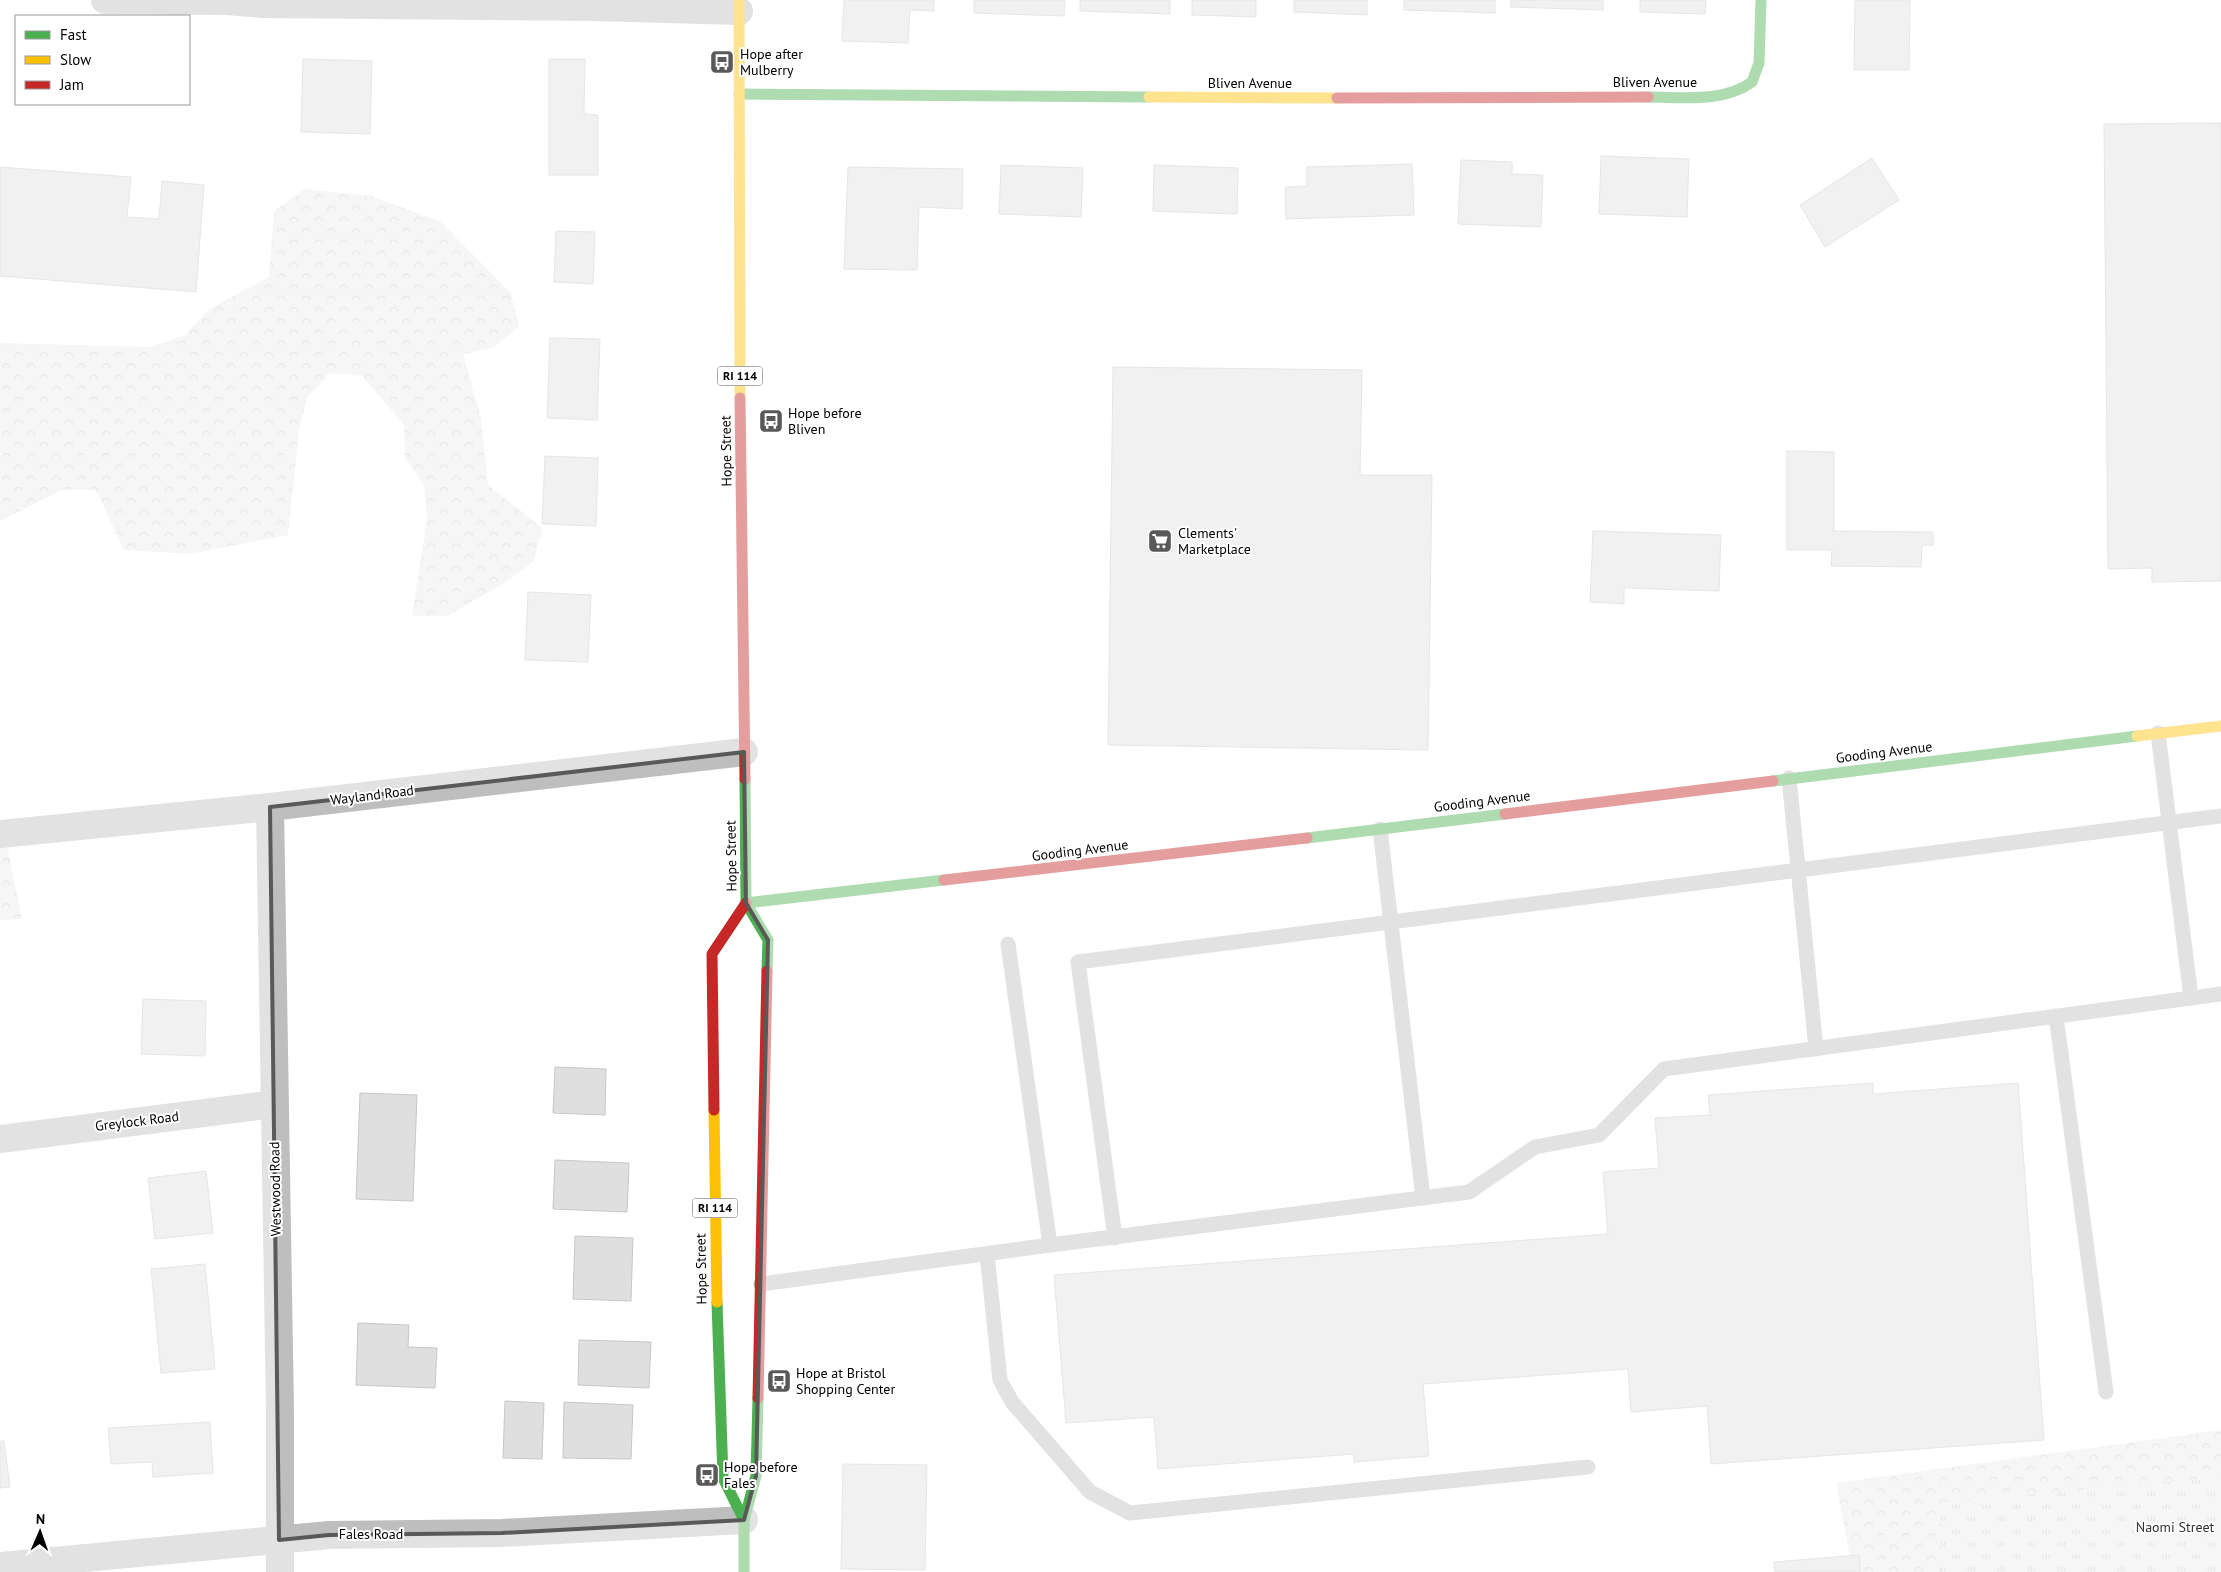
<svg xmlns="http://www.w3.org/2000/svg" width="2221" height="1572" font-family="'PT Sans',sans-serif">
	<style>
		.forest { fill: url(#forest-crowns) }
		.park { fill: url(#park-tufts) }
		.building { fill: #dfdfdf; stroke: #c7c7c7 }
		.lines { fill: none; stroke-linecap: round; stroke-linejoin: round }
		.lane { stroke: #bebebe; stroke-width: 15 }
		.street { stroke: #bebebe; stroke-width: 28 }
		.fast { stroke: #4caf50; stroke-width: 11 }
		.slow { stroke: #ffc107; stroke-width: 11 }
		.jam { stroke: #c62828; stroke-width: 11 }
		.marked { fill: none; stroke: #595959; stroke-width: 4; stroke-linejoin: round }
		.labels { text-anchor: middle; stroke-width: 4; stroke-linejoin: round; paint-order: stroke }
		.shield { fill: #fff; stroke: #4c4c4c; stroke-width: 1 }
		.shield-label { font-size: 12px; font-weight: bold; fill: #000 }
		.poi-label { font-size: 14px; fill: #000; stroke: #fff; text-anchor: start }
		.street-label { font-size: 14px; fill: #000; stroke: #fff }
		.park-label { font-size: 14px; fill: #333; stroke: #fff }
	</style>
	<defs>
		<pattern id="forest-crowns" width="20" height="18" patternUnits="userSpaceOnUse" patternTransform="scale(1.25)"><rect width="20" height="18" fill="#ececec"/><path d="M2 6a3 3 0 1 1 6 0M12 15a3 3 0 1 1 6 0" fill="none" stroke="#c9c9c9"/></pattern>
		<pattern id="park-tufts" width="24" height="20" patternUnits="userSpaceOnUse" patternTransform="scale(1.25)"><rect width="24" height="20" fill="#ececec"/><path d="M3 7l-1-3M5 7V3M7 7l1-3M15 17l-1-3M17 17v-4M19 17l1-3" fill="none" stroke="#c9c9c9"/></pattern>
	</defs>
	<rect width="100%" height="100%" fill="#fff"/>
	<!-- forest -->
	<g class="forest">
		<path d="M305 189 371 196 440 221 511 293 519 326 495 347 463 354 481 418 488 485 542 528 534 561 506 582 447 616H412L427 519 424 485 405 459 404 425 362 376 330 373 307 398 299 430 288 535 190 554 124 550 96 490H62L0 521V343L150 347 184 336 208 310 269 277 274 211Z"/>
		<path d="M7 845 22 919 0 920V846Z"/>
		<path d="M2221 1430V1572H1853L1836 1483Z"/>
	</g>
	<!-- park -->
	<path class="park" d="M2221 1477V1572H1941V1503Z"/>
	<!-- building -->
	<g class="building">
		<path d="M844 0H934V11L910 10 908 43 842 41Z"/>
		<path d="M974 0H1065L1064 16 974 13Z"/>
		<path d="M1080 0H1170V14L1080 11Z"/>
		<path d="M1192 0H1256V17L1192 15Z"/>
		<path d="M1294 0H1367V15L1294 12Z"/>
		<path d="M1404 0H1495V13L1404 10Z"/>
		<path d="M1511 0H1603V10L1510 7Z"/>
		<path d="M1640 0H1706L1705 14 1640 12Z"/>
		<path d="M1855 0H1910L1909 70H1854Z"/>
		<path d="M303 59 372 61 370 134 301 132Z"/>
		<path d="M549 59H585L584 114 598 115V175H549Z"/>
		<path d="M2221 123V581L2152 582V568L2108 569 2104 124Z"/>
		<path d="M1601 156 1689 159 1687 217 1599 214Z"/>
		<path d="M1872 158 1899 200 1825 247 1800 205Z"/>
		<path d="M1461 160 1512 162V174L1543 175 1541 227 1458 224Z"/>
		<path d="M1412 164 1414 215 1286 219 1285 187 1307 186V167Z"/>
		<path d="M1001 165 1083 168 1081 217 999 214Z"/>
		<path d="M1154 165 1238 168 1237 214 1153 211Z"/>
		<path d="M0 167 131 177 127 217 159 219 162 181 204 185 196 292 0 276Z"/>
		<path d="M848 167 963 169 962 209 919 207 917 270 844 269Z"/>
		<path d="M556 231 595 232 593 284 554 282Z"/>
		<path d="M550 338 600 339 597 420 547 418Z"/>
		<path d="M1113 367 1362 370 1360 475H1432L1428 750 1108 745Z"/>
		<path d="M1787 451 1834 452V531L1933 532V545H1922L1921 567 1831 566 1832 550H1787Z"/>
		<path d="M545 456 598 458 596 526 542 524Z"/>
		<path d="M1593 531 1721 535 1719 591 1624 588V604L1590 602Z"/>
		<path d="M528 592 591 595 588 662 525 660Z"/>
		<path d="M143 999 206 1001 205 1056 141 1054Z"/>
		<path d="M555 1067 606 1069 605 1115 553 1113Z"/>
		<path d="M1873 1083V1094L2018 1083 2044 1440 1711 1464 1707 1406 1631 1412 1628 1369 1423 1384 1429 1456 1354 1462V1454L1158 1469 1154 1417 1066 1423 1054 1275 1608 1234 1603 1172 1659 1168 1655 1118 1710 1115 1708 1095Z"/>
		<path d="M360 1093 417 1095 413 1201 356 1199Z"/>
		<path d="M555 1160 629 1163 627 1212 553 1209Z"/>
		<path d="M206 1171 213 1233 155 1239 148 1178Z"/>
		<path d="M575 1236 633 1238 631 1301 573 1299Z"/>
		<path d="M205 1264 215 1369 161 1373 151 1269Z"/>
		<path d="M358 1323 409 1325 408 1347 437 1348 435 1388 356 1385Z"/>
		<path d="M579 1340 651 1342 649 1388 578 1385Z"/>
		<path d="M505 1401 544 1403 542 1459 503 1458Z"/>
		<path d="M564 1402 633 1405 631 1459 563 1458Z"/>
		<path d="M210 1422 213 1473 153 1477 152 1462 111 1464 108 1428Z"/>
		<path d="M0 1441H4L10 1487 0 1488Z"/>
		<path d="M843 1464 927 1465 925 1570 841 1569Z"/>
		<path d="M1859 1555 1860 1572H1775L1774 1562Z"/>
	</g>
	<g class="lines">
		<!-- lane -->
		<g class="lane">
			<path d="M2158 733 2191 998"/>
			<path d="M1789 778 1816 1049"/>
			<path d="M1380 829 1423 1198"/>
			<path d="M1008 944 1050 1245"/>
			<path d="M2056 1016 2106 1392"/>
			<path d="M1115 1238 1078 962 2221 816"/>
			<path d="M987 1254 1000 1380 1012 1402 1090 1492 1130 1513 1588 1467"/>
			<path d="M761 1284 1050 1245 1469 1192 1535 1147 1599 1135 1664 1069 2221 994"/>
		</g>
		<!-- street -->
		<g class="street">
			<path d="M105 0 227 1 263 4 594 7 739 11"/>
			<path d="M270 807 280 1412V1572"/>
			<path d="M0 834 270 807 744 752"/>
			<path d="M0 1139 274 1104"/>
			<path d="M0 1566 329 1535 502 1533 744 1520"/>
		</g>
		<!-- fast -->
		<g class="fast">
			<path d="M739 94 1149 97"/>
			<path d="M1648 97C1682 97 1723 103 1752 82L1759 63 1761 0"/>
			<path d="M745 779 746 903 768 940 767 971"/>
			<path d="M1773 781 2137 736"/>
			<path d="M1307 838 1505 814"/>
			<path d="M746 903 944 880"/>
			<path d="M717 1302 723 1478 744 1520"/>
			<path d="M744 1572V1520L756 1476 758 1398"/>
		</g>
		<!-- slow -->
		<g class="slow">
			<path d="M739 0 740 398"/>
			<path d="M1149 97 1337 98"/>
			<path d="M2137 736 2221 726"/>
			<path d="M714 1110 717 1302"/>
		</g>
		<!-- jam -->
		<g class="jam">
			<path d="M1337 98 1648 97"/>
			<path d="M740 398 745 779"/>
			<path d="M1505 814 1773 781"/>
			<path d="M944 880 1307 838"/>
			<path d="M714 1110 712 954 746 903"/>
			<path d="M758 1398 767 971"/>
		</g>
	</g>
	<!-- marked area -->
	<path d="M0 0H2221V1572H0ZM744 752 746 903 768 940 756 1476 744 1520 502 1533 329 1535 279 1540 270 807Z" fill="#fff" fill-opacity=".55" fill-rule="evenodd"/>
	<path class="marked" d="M744 752 746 903 768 940 756 1476 744 1520 502 1533 329 1535 279 1540 270 807Z"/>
	<!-- icons -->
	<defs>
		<symbol id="bus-square" viewBox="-11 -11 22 22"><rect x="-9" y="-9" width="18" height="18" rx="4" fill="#595959" stroke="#fff"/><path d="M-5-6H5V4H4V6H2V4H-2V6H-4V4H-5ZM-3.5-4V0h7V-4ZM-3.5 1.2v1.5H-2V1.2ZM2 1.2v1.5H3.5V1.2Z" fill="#fff"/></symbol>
		<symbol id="supermarket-square" viewBox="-11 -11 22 22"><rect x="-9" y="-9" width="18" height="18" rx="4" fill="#595959" stroke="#fff"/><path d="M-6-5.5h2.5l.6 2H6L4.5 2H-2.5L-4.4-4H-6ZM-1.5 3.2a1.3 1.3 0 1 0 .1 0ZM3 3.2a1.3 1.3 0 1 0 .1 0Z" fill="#fff"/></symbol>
	</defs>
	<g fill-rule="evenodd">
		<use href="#bus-square" x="708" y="48" width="28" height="28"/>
		<use href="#bus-square" x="757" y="407" width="28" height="28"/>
		<use href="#supermarket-square" x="1146" y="527" width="28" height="28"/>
		<use href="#bus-square" x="765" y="1367" width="28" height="28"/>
		<use href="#bus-square" x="693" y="1461" width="28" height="28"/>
	</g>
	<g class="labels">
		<!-- shield labels -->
		<g class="shield">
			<rect x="717.5" y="366.5" width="45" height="19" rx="4"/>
			<rect x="692.5" y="1198.5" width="45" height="19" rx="4"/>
		</g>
		<g class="shield-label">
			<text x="740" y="380">RI 114</text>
			<text x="715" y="1212">RI 114</text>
		</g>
		<!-- poi labels -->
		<g class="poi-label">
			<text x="740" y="59">Hope after<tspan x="740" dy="16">Mulberry</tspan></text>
			<text x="788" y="418">Hope before<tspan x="788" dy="16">Bliven</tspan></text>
			<text x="1178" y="538">Clements'<tspan x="1178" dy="16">Marketplace</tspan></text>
			<text x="796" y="1378">Hope at Bristol<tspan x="796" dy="16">Shopping Center</tspan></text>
			<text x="724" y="1472">Hope before<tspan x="724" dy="16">Fales</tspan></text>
		</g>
		<!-- street labels -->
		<g class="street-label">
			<text x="1655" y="87">Bliven Avenue</text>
			<text x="1250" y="88">Bliven Avenue</text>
			<text transform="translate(726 451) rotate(-91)" y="5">Hope Street</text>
			<text transform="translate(1884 752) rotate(-7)" y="5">Gooding Avenue</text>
			<text transform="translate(372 795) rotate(-7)" y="5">Wayland Road</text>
			<text transform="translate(1482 801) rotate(-7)" y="5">Gooding Avenue</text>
			<text transform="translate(1080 850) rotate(-7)" y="5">Gooding Avenue</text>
			<text transform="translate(731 856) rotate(-91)" y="5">Hope Street</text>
			<text transform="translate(137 1121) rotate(-7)" y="5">Greylock Road</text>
			<text transform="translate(275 1189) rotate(-91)" y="5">Westwood Road</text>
			<text transform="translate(701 1269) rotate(-91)" y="5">Hope Street</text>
			<text x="371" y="1539">Fales Road</text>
		</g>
		<!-- park labels -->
		<g class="park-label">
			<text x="2175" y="1532">Naomi Street</text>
		</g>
	</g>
	<!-- legend -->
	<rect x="15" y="15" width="175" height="90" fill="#ffffff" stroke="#999999"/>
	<rect x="25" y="31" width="25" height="8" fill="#4caf50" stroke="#999999"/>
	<text x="60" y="40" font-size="15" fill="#000000">Fast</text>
	<rect x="25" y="56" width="25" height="8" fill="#ffc107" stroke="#999999"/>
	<text x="60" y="65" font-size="15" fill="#000000">Slow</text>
	<rect x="25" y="81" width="25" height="8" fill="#c62828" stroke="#999999"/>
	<text x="60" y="90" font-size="15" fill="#000000">Jam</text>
	<!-- north arrow -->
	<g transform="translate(40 1532) rotate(2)" stroke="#ffffff" stroke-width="4" paint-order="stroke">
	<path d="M0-4L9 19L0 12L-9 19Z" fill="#000000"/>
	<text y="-8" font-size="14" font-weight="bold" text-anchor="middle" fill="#000000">N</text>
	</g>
</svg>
